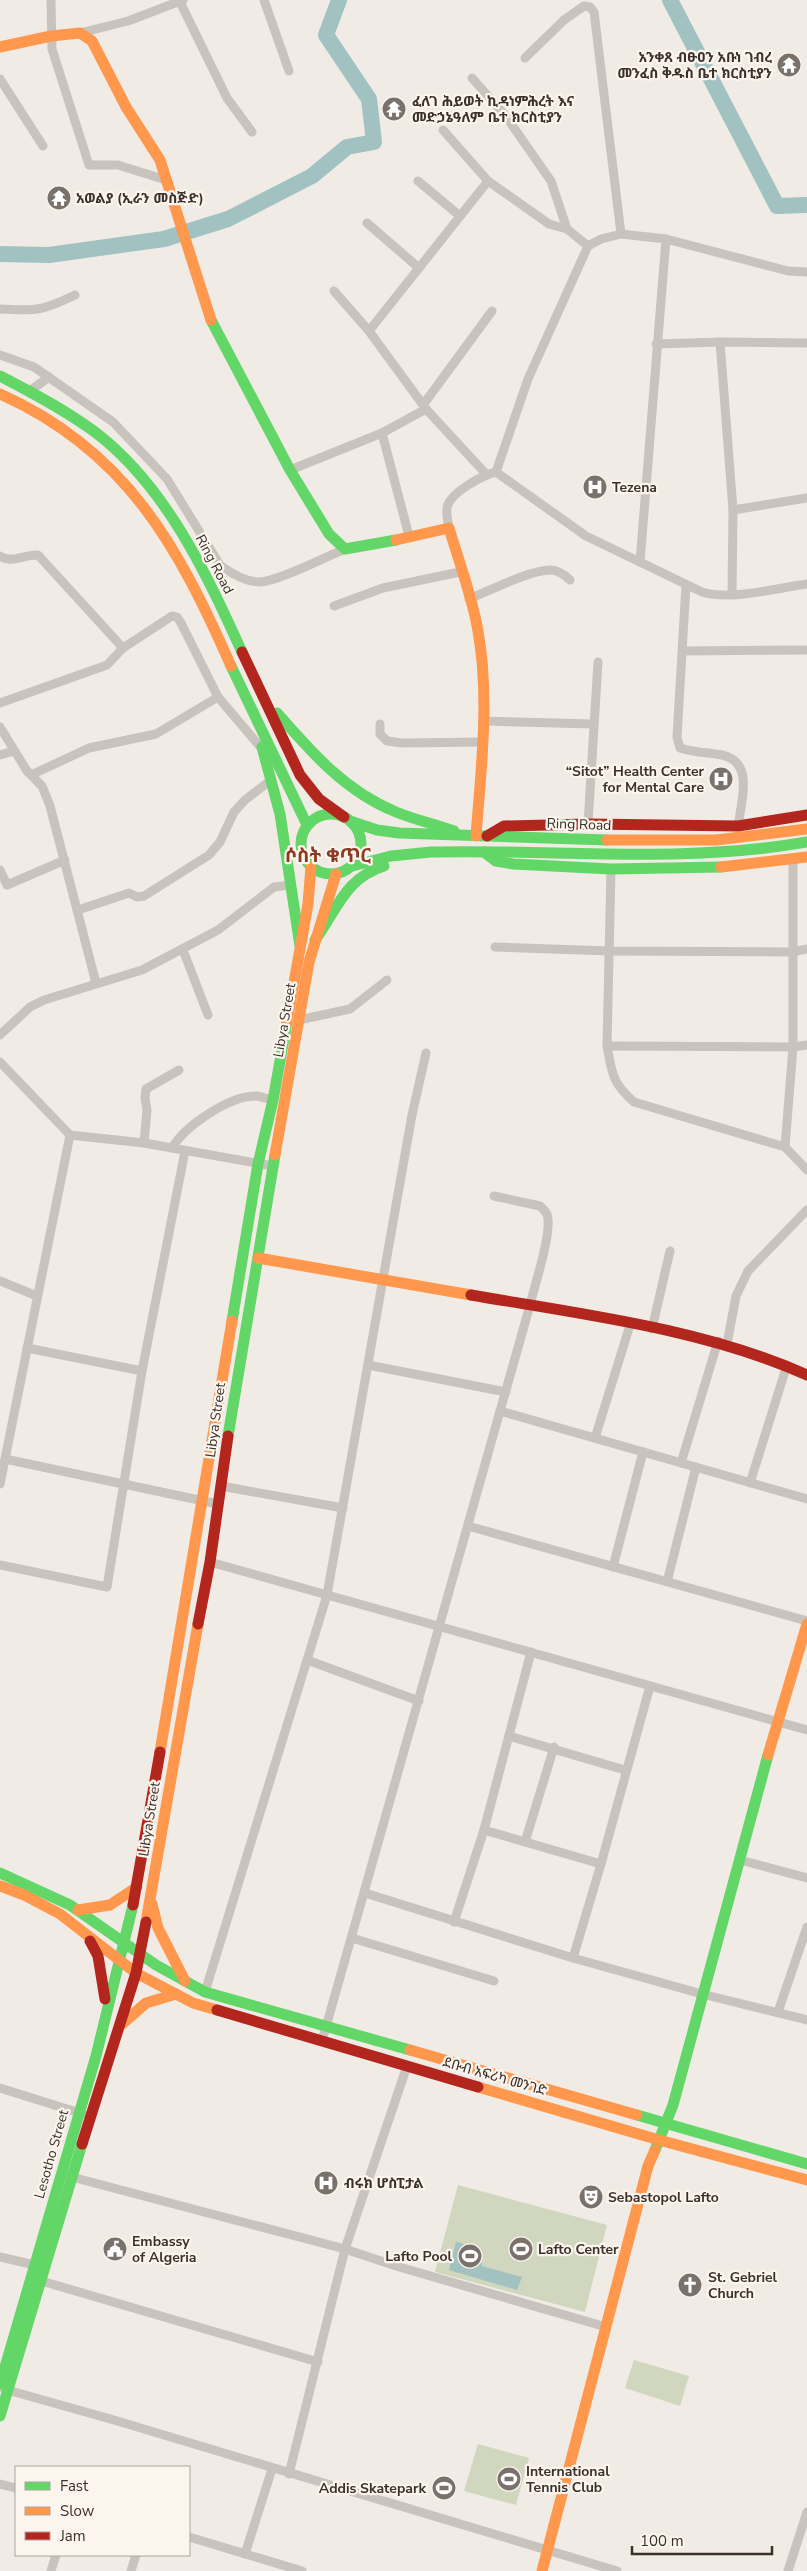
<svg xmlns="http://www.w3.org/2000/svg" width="807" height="2571" font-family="'Nunito Sans','Noto Sans Ethiopic',sans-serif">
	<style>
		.green { fill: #d1d6bf }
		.water { fill: #a1c2c1 }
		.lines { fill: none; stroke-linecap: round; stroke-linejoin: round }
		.river { stroke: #a1c2c1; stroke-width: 16 }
		.street { stroke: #c9c3be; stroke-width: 9 }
		.fast { stroke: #63d668; stroke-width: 11 }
		.slow { stroke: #ff974d; stroke-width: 11 }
		.jam { stroke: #b3261e; stroke-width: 11 }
		.labels { text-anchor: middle; stroke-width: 4.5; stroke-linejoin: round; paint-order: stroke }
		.poi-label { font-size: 14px; font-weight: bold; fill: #3b302b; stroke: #fbf5ee; text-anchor: start }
		.street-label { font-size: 14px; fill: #3b302b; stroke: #fbf5ee }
		.district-label { font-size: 19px; font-weight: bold; fill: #8c3b22; stroke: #fbf5ee }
	</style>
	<rect width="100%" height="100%" fill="#f0ebe5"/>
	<!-- green -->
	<g class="green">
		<path d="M458 2185 607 2225 585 2312 435 2272Z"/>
		<path d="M634 2360 689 2376 680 2406 625 2388Z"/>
		<path d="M478 2444 529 2458 516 2505 464 2491Z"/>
	</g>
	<!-- water -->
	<path class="water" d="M456 2242C468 2244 480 2253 482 2266L522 2277 517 2290 449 2270Z"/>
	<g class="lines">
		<!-- river -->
		<g class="river">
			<path d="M670 0 777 206 807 205"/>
			<path d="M0 254 49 255 164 239 228 219 312 176 347 147 374 142 369 99 326 35 339 0"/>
		</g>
		<!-- street -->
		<g class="street">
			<path d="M51 0 52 49 89 165H118L166 180"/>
			<path d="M264 0 289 71"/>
			<path d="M180 2 227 98 252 132"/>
			<path d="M80 33 128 21 183 0"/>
			<path d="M525 58 564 20 584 6 590 7 594 12 621 234"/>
			<path d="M472 78 505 115 551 181 567 229"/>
			<path d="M0 79 43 146"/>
			<path d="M443 130 488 181 549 224 567 229 588 246"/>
			<path d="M418 181 460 216"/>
			<path d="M367 223 419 268"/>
			<path d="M334 291 369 331 426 409 486 474"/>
			<path d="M0 309C36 311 42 311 75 295"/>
			<path d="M369 331 488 181"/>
			<path d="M720 342 733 510 732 594"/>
			<path d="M656 344 720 342 807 343"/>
			<path d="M0 355 34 367 113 422 167 479 220 565C232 574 245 582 260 582 279 581 325 557 345 549"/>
			<path d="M31 390 49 377"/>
			<path d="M423 405 492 311"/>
			<path d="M382 433 409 536"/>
			<path d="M290 470 382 433 426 409"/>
			<path d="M496 472 586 536 702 592C731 601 776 588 807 584"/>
			<path d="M733 510 807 498"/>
			<path d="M449 528C448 522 446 514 447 508 449 493 483 475 496 472L528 379 588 246 601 239 621 234 666 239 788 271 807 272"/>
			<path d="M0 556C10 564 26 554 38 555L123 648"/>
			<path d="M640 562 666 239"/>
			<path d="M686 585 677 737 680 748C694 753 708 752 722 755 755 762 741 802 738 826"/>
			<path d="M469 599C489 591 530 570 550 570 558 570 565 575 570 580"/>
			<path d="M334 606 383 588 460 572"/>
			<path d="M683 651 807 650"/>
			<path d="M0 703 107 665 123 648 172 616 177 617 181 623 218 697 263 750"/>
			<path d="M483 721 593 724"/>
			<path d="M380 724V734L387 741 402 743 483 742"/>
			<path d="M0 727 27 771 42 786 50 806 96 983"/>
			<path d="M0 755 14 751"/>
			<path d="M31 775 89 748 156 734 218 697"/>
			<path d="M588 824 598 662"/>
			<path d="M611 869 607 1046C612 1073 612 1083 634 1102L785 1147 807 1170"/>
			<path d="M0 870 7 885 65 860"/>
			<path d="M78 910 129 893 137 897 144 896 209 855 220 842 234 812 245 800 271 780"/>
			<path d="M495 947 610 951 792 952 807 949"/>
			<path d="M183 950 208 1015"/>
			<path d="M299 1020 350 1009 387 980"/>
			<path d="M0 1035 30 1007 44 1000 142 970 218 930 274 887 291 885"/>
			<path d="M607 1046 793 1047 807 1045"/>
			<path d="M0 1062 70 1135 144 1143 273 1166"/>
			<path d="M144 1143 147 1110 145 1098 146 1089 179 1070"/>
			<path d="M785 1147 793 1047V861"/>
			<path d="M172 1148C185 1126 230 1095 257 1096 262 1097 268 1099 273 1100"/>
			<path d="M0 1281 37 1296"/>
			<path d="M652 1329 670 1251"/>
			<path d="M727 1344 736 1296 748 1271 807 1210"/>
			<path d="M27 1348 142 1371"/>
			<path d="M368 1365 506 1392"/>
			<path d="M500 1411 807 1499"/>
			<path d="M595 1438 630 1325"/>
			<path d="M5 1459 218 1504"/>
			<path d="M681 1463 718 1341"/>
			<path d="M750 1483 787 1365"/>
			<path d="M0 1484 70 1135"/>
			<path d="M221 1486 343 1508"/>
			<path d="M468 1526 807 1621"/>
			<path d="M210 1562 807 1730"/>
			<path d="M0 1565 107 1587 142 1371 185 1151"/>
			<path d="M613 1567 643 1452"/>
			<path d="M667 1582 696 1467"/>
			<path d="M307 1660 419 1701"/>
			<path d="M509 1736 625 1770"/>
			<path d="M484 1830 601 1864"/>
			<path d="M525 1842 554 1747"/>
			<path d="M740 1860 807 1878"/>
			<path d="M365 1893 573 1958 702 1994 807 2020"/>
			<path d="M454 1922 484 1830 531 1652"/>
			<path d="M352 1938 494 1981"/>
			<path d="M573 1958 601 1864 650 1686"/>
			<path d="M205 1992 327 1595 412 1115 426 1053"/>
			<path d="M778 2012 807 1927"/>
			<path d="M322 2041 530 1305C535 1284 550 1239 548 1219 548 1213 544 1210 540 1206L494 1196"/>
			<path d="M0 2088 83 2114"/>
			<path d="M68 2176 345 2249 396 2266 606 2327"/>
			<path d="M0 2257 39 2266"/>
			<path d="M38 2280 318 2362"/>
			<path d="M4 2389 114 2420 617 2571"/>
			<path d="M289 2474 345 2249 407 2066"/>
			<path d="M0 2484 16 2488"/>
			<path d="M189 2537 302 2571"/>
			<path d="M245 2554 272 2469"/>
			<path d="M51 2571 56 2555"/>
			<path d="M131 2571 136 2555"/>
			<path d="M788 2571 807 2512"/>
		</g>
		<!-- fast -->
		<g class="fast">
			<path d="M211 320 290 470 329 534 345 549 396 540"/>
			<path d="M0 376C33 393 65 410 95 432 166 486 206 573 242 652"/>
			<path d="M231 666 307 825"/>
			<path d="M277 713C312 753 346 792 396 812 415 820 435 824 454 831"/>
			<path d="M262 747 280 814 300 946"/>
			<circle cx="331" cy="844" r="30"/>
			<path d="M350 821 377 830 399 833 607 840"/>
			<path d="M484 852 496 861 513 864 611 869 721 867"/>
			<path d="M352 866 391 856 431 852C557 849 682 864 807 842"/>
			<path d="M315 940C337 910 345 878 384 866"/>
			<path d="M232 1321 258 1164 273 1100 287 1022"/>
			<path d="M228 1436 275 1155"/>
			<path d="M0 1873 70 1905 156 1965 205 1992 410 2050"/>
			<path d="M637 2115 807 2164"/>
			<path d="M655 2150 673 2105 768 1755"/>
			<path d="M0 2384 96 2056 133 1905"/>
			<path d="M0 2416 82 2144"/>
		</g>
		<!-- slow -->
		<g class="slow">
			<path d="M0 47 51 36 80 33 92 41 126 107 160 160 211 320"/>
			<path d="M0 394C126 450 178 546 231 666"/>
			<path d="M396 540 449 528C459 562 472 596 478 631 490 698 481 769 476 836"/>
			<path d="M607 840H716L807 829"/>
			<path d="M721 867 807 857"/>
			<path d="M287 1022 308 904 311 867"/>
			<path d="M275 1155 309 962 336 874"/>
			<path d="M258 1258 471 1295"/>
			<path d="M160 1752 232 1321"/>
			<path d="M768 1755 807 1624"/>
			<path d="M0 1886 24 1895 60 1914 136 1973 193 2003 217 2010"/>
			<path d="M152 1904 158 1928 185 1981"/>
			<path d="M78 1910 110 1905 137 1887"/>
			<path d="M146 1922 198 1624"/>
			<path d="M122 2024 146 2003 176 1994"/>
			<path d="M410 2050 637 2115"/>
			<path d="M478 2087 659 2140 807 2180"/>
			<path d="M542 2571 648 2166 655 2150"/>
		</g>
		<!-- jam -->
		<g class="jam">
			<path d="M242 652 300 775 319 799 344 817"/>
			<path d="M487 836 504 826 588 824 738 826 807 815"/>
			<path d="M471 1295C581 1314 705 1329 807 1375"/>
			<path d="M198 1624 210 1562 228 1436"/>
			<path d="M133 1905 160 1752"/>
			<path d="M90 1941 98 1956 105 1999"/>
			<path d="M217 2010 478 2087"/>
			<path d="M82 2144 136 1973 146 1922"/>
		</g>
	</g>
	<!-- icons -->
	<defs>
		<symbol id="temple-disc" viewBox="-11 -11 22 22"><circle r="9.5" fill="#7a716c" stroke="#fbf5ee"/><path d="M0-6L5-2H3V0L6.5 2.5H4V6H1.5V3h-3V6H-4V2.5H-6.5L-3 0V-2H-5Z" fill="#fff"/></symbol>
		<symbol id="hospital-disc" viewBox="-11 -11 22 22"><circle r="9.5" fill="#7a716c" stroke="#fbf5ee"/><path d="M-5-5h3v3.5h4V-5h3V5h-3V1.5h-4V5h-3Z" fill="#fff"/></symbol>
		<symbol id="theatre-disc" viewBox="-11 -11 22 22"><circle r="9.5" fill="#7a716c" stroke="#fbf5ee"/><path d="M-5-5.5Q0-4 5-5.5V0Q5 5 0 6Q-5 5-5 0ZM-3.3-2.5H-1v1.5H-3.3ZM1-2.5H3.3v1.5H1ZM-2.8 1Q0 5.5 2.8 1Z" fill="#fff"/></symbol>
		<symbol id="civic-disc" viewBox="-11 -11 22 22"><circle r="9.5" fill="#7a716c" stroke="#fbf5ee"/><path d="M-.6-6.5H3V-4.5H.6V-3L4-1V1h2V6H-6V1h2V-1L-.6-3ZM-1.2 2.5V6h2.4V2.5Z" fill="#fff"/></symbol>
		<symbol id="stadium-disc" viewBox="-11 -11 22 22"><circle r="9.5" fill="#7a716c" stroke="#fbf5ee"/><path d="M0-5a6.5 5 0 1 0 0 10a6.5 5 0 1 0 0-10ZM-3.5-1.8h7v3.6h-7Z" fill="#fff"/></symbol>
		<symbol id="church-disc" viewBox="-11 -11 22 22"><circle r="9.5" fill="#7a716c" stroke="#fbf5ee"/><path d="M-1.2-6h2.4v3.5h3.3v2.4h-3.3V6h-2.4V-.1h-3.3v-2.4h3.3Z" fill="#fff"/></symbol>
	</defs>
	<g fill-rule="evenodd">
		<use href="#temple-disc" x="775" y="51" width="28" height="28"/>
		<use href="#temple-disc" x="380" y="95" width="28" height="28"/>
		<use href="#temple-disc" x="45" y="184" width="28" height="28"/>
		<use href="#hospital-disc" x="581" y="473" width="28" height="28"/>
		<use href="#hospital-disc" x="707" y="765" width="28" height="28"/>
		<use href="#hospital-disc" x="312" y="2169" width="28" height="28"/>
		<use href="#theatre-disc" x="577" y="2183" width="28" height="28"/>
		<use href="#civic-disc" x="101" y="2235" width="28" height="28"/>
		<use href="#stadium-disc" x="507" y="2235" width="28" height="28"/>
		<use href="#stadium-disc" x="456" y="2242" width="28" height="28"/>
		<use href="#church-disc" x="676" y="2271" width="28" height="28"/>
		<use href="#stadium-disc" x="495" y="2465" width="28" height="28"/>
		<use href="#stadium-disc" x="430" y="2474" width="28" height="28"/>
	</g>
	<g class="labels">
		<!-- poi labels -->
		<g class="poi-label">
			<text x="772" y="62" text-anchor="end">አንቀጸ ብፁዐን አቡነ ገብረ<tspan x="772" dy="16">መንፈስ ቅዱስ ቤተ ክርስቲያን</tspan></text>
			<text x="412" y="106">ፈለገ ሕይወት ኪዳነምሕረት እና<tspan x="412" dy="16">መድኃኔዓለም ቤተ ክርስቲያን</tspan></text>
			<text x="76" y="203">አወልያ (ኢራን መስጅድ)</text>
			<text x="612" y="492">Tezena</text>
			<text x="704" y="776" text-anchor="end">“Sitot” Health Center<tspan x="704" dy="16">for Mental Care</tspan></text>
			<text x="344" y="2188">ብሩክ ሆስፒታል</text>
			<text x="608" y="2202">Sebastopol Lafto</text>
			<text x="132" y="2246">Embassy<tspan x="132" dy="16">of Algeria</tspan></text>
			<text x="538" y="2254">Lafto Center</text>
			<text x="452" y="2261" text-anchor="end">Lafto Pool</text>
			<text x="708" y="2282">St. Gebriel<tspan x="708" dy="16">Church</tspan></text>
			<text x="526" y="2476">International<tspan x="526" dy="16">Tennis Club</tspan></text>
			<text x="426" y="2493" text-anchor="end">Addis Skatepark</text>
		</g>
		<!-- street labels -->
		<g class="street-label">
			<text transform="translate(215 564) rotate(62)" y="5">Ring Road</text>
			<text transform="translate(579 824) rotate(2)" y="5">Ring Road</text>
			<text transform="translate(284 1020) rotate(-80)" y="5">Libya Street</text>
			<text transform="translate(215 1420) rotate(-82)" y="5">Libya Street</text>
			<text transform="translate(149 1819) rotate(-81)" y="5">Libya Street</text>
			<text transform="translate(495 2076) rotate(16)" y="5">ደቡብ አፍሪካ መንገድ</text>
			<text transform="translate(51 2154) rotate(-74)" y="5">Lesotho Street</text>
		</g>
		<!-- district labels -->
		<g class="district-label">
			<text x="328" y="862">ሶስት ቁጥር</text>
		</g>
	</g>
	<!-- legend -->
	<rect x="15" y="2466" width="175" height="90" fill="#fbf5ee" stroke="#aea6a0"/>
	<rect x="25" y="2482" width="25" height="8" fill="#63d668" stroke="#aea6a0"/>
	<text x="60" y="2491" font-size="15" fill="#3b302b">Fast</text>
	<rect x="25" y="2507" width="25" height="8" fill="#ff974d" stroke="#aea6a0"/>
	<text x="60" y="2516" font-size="15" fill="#3b302b">Slow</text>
	<rect x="25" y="2532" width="25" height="8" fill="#b3261e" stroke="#aea6a0"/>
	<text x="60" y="2541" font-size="15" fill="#3b302b">Jam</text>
	<!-- scale -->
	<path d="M632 2546v8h140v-8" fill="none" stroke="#3b302b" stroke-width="2.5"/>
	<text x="640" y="2546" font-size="15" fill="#3b302b" stroke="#fbf5ee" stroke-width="4" paint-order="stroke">100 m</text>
</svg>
